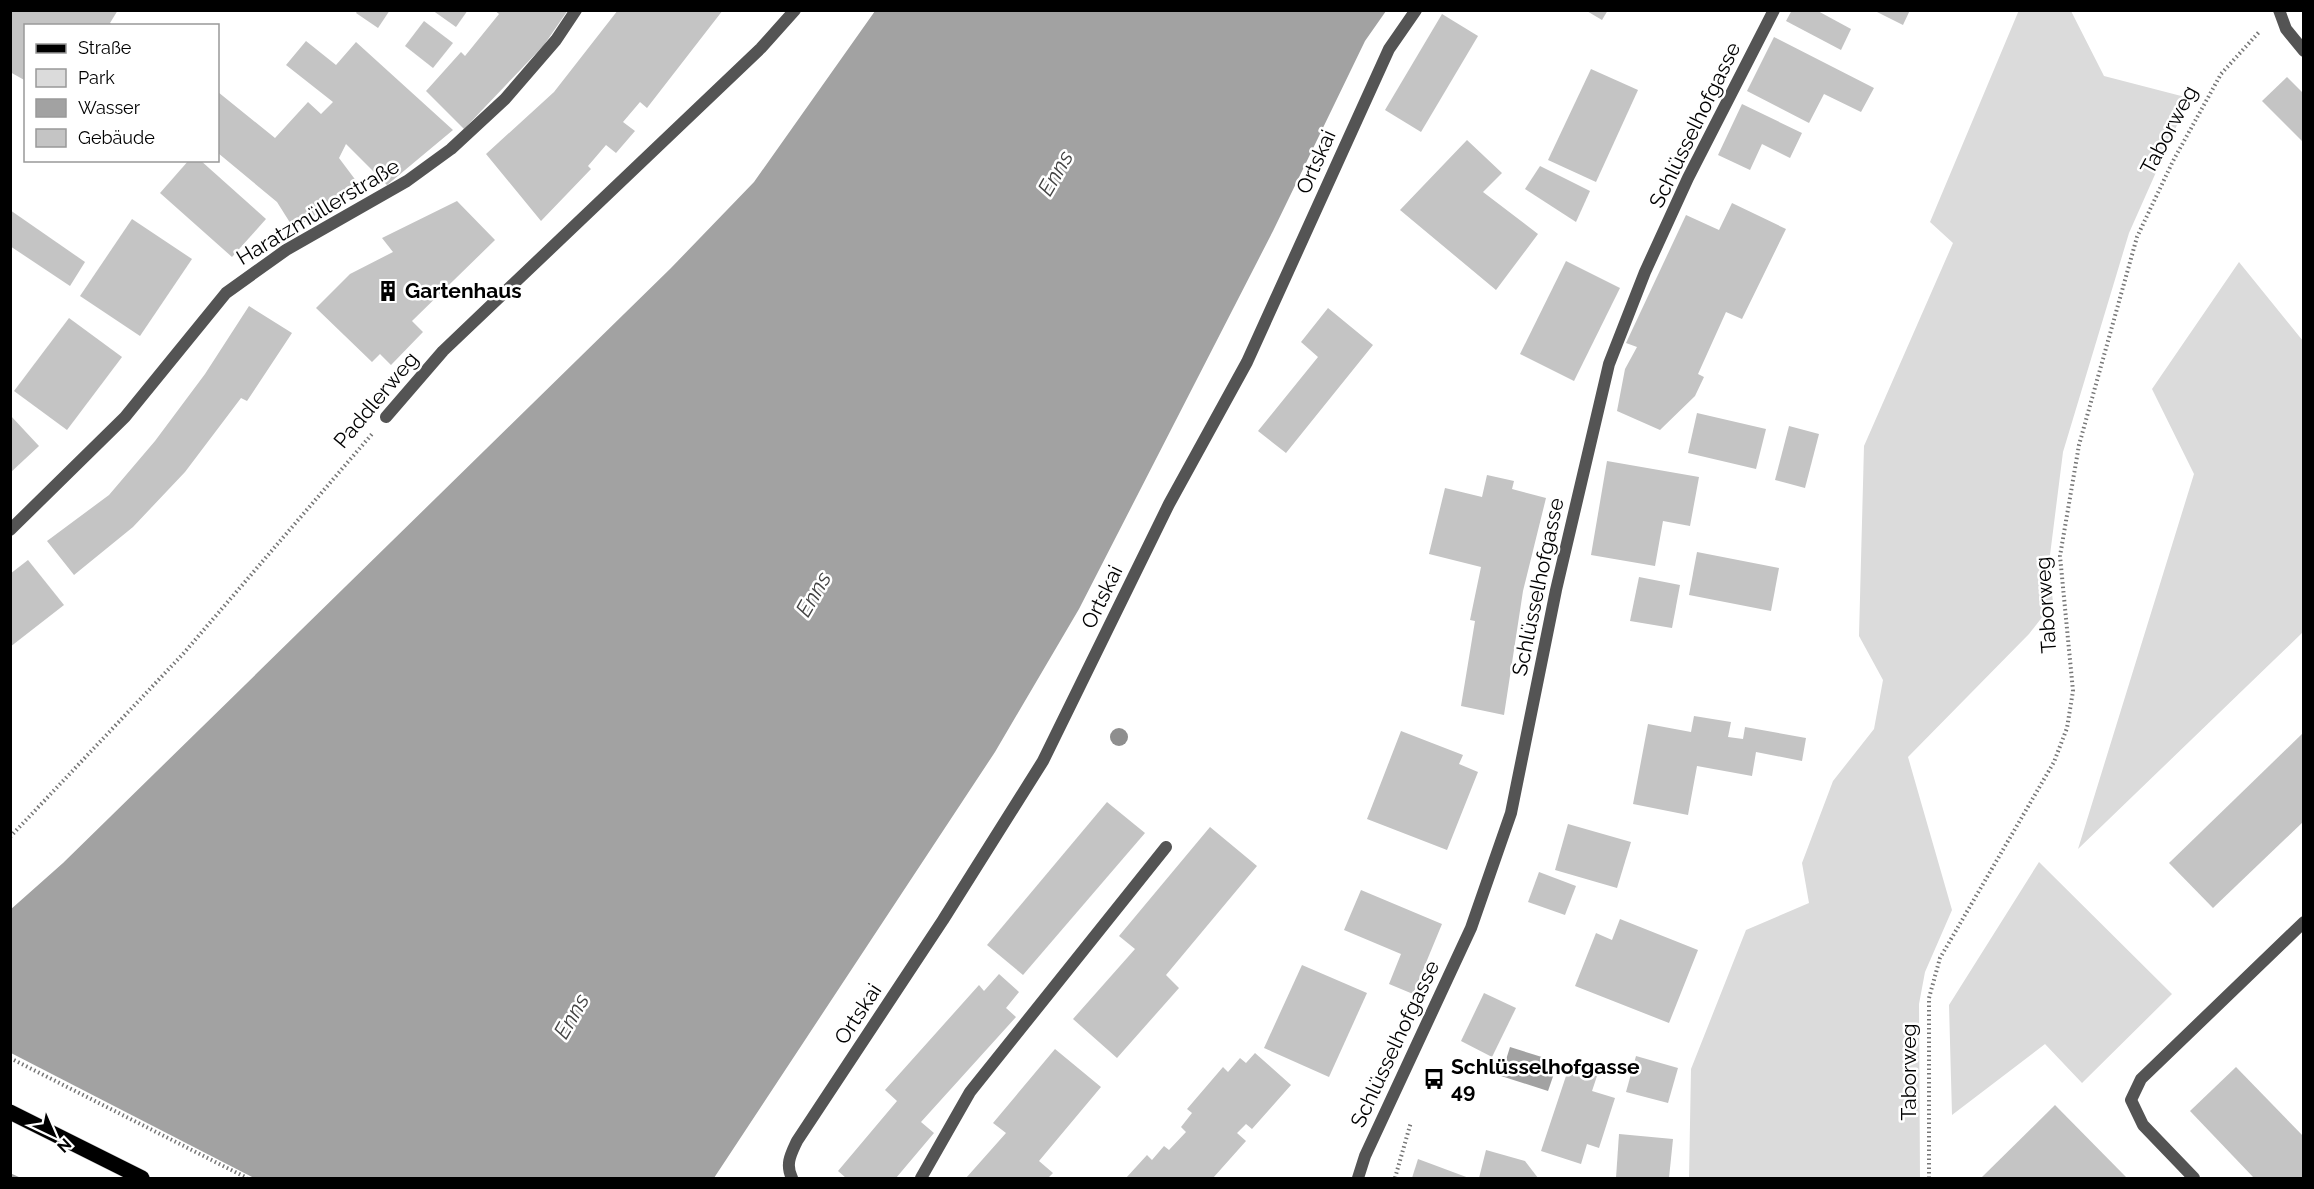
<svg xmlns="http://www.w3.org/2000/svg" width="2314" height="1189" font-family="Raleway,sans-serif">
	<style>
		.green { fill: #dbdbdb }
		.water { fill: #a2a2a2 }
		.pier { fill: #fff }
		.building { fill: #c4c4c4 }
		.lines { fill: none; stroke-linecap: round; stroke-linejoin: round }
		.primary-casing { stroke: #dbdbdb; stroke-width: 16 }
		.path { stroke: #767676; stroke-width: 4; stroke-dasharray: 1.5 3; stroke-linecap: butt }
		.service { stroke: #545454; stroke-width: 12 }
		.minor { stroke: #545454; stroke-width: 12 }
		.primary { stroke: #000; stroke-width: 15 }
		.tree { fill: #8e8e8e }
		.labels { text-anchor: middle; stroke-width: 5; stroke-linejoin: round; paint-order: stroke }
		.street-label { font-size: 21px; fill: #000; stroke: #fff }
		.poi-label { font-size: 21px; font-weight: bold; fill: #000; stroke: #fff; text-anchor: start }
		.water-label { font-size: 22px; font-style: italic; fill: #434343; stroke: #fff }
	</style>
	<rect width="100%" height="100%" fill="#fff"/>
	<!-- green -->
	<g class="green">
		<path d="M2019 10 2071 11 2104 76 2189 98 2129 233 2063 452 2049 563 2053 603 2029 634 1908 757 1952 910 1925 972 1919 1004 1920 1178H1689L1691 1069 1746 930 1809 903 1802 863 1833 781 1874 729 1883 680 1859 636 1864 446 1953 243 1930 222Z"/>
		<path d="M2239 262 2303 341V632L2078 849 2194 474 2152 389Z"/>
		<path d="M2039 862 2172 994 2082 1083 2045 1044 1952 1115 1949 1005Z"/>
	</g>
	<!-- water -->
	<g class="water">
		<path d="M875 11H1386L1365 41 1273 231 1079 609 995 752 714 1178H11L10 910 63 863 671 268 754 182Z"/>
		<path d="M1510 1047 1558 1062 1548 1091 1501 1076Z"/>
	</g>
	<!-- pier -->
	<path class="pier" d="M11 1053 254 1178H21L10 1173Z"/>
	<!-- building -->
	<g class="building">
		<path d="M10 10H118L110 23 114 26H26V81L10 72Z"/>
		<path d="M358 10H390L378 28 356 13Z"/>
		<path d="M432 10H468L456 27Z"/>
		<path d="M494 10H568L544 45 464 129 426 91 461 52 465 56 499 14Z"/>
		<path d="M618 10H723L647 108 640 102 623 122 635 131 616 153 606 145 588 166 591 169 541 221 486 154 554 92Z"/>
		<path d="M1585 10H1608L1602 20Z"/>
		<path d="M1792 10H1816L1851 29 1841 50 1786 21Z"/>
		<path d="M1873 10H1910L1903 25Z"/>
		<path d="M1442 14 1478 36 1421 132 1385 110Z"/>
		<path d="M424 21 453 43 433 68 405 46Z"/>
		<path d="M1774 37 1874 88 1861 112 1824 94 1809 123 1747 91Z"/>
		<path d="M306 41 336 65 356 42 453 130 387 185 346 144 339 158 360 186 294 229 277 202 218 153V92L275 138 308 102 321 114 333 102 286 65Z"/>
		<path d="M1591 69 1638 90 1596 182 1548 160Z"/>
		<path d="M2287 77 2304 94V143L2262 101Z"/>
		<path d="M1742 104 1802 133 1790 158 1762 144 1750 170 1718 155Z"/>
		<path d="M1467 140 1502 173 1483 192 1538 234 1496 290 1400 210Z"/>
		<path d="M189 160H200L266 219 232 257 160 193Z"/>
		<path d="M1540 166 1590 191 1576 222 1525 189Z"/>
		<path d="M457 201 495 240 412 321 423 332 391 365 380 354 372 362 316 308 350 274 393 252 382 238Z"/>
		<path d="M1732 203 1786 229 1742 319 1726 312 1698 374 1704 377 1695 396 1660 430 1617 411 1625 369 1637 347 1626 343 1686 215 1719 230Z"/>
		<path d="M10 210 85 262 70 286 10 246Z"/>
		<path d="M132 219 192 259 140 336 80 296Z"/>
		<path d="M1566 261 1620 288 1574 381 1520 354Z"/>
		<path d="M249 306 292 333 247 401 241 398 185 472 133 527 74 575 47 541 109 495 155 441 205 374Z"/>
		<path d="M1328 308 1373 345 1286 453 1258 431 1318 357 1301 342Z"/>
		<path d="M69 318 122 357 67 430 14 391Z"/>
		<path d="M1697 413 1766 429 1756 469 1688 453Z"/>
		<path d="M10 415 39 446 10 473Z"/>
		<path d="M1789 426 1819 434 1805 488 1775 480Z"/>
		<path d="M1607 461 1699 477 1690 526 1663 521 1655 566 1591 555Z"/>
		<path d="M1487 475 1514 481 1512 489 1546 498 1523 591 1504 715 1461 706 1475 621 1470 620 1481 567 1429 554 1445 488 1482 497Z"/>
		<path d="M1697 552 1779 568 1771 611 1689 595Z"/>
		<path d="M28 560 64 605 10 647V574Z"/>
		<path d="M1639 577 1680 585 1672 628 1630 621Z"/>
		<path d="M1694 716 1731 722 1728 737 1743 739 1745 727 1806 738 1802 761 1756 752 1752 776 1697 766 1688 815 1633 804 1648 724 1691 732Z"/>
		<path d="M1401 731 1463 755 1459 764 1478 772 1447 850 1367 819Z"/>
		<path d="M2304 732V821L2213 908 2169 863Z"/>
		<path d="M1107 802 1145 833 1023 975 987 945Z"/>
		<path d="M1568 824 1631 842 1617 888 1555 870Z"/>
		<path d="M1210 827 1257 866 1166 975 1179 988 1117 1058 1073 1019 1135 949 1119 936Z"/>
		<path d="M1539 872 1576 886 1565 915 1528 902Z"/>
		<path d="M1361 890 1442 924 1413 994 1389 984 1401 954 1344 930Z"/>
		<path d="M1620 919 1698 950 1669 1023 1575 986 1596 933 1612 940Z"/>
		<path d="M1302 965 1367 993 1329 1077 1264 1048Z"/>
		<path d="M999 974 1019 992 1006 1008 1016 1017 921 1122 934 1133 896 1178H846L838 1171 897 1101 885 1090 979 985 984 991Z"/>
		<path d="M1484 993 1516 1008 1492 1057 1461 1041Z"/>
		<path d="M1055 1049 1101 1087 1039 1161 1053 1173 1048 1178H966L1006 1133 993 1123Z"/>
		<path d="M1255 1053 1291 1085 1252 1129 1246 1124 1237 1133 1246 1141 1213 1178H1126L1147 1155 1152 1160 1164 1146 1169 1150 1186 1132 1181 1127 1192 1113 1187 1109 1223 1067 1228 1072 1240 1058 1246 1063Z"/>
		<path d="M1636 1056 1678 1068 1668 1103 1626 1092Z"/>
		<path d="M1569 1067 1597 1076 1592 1091 1615 1098 1599 1148 1587 1144 1581 1164 1541 1151Z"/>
		<path d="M2236 1067 2304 1137V1178H2254L2190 1111Z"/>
		<path d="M2055 1105 2127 1178H1981Z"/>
		<path d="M1619 1134 1673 1139 1669 1178H1616Z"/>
		<path d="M1486 1150 1525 1161 1538 1178H1479Z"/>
		<path d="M1418 1159 1469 1178H1412Z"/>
	</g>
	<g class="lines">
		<defs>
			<path id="primary" d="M10 1112 142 1178"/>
		</defs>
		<!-- primary casing -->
		<use href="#primary" class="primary-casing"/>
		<!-- path -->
		<g class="path">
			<path d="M10 837 183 654 372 434"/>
			<path d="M10 1058 247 1178"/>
			<path d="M1395 1178 1411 1122"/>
			<path d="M1929 1178V998L1940 958 2054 762 2067 728 2073 691 2060 556 2079 445 2137 237 2173 161 2221 74 2260 31"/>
		</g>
		<!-- service -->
		<path class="service" d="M386 417 443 351 761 48 795 10"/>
		<!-- minor -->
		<g class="minor">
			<path d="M2279 10 2286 29 2304 51"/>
			<path d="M10 530 125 417 226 293 286 250 407 181 451 149 505 99 556 40 576 10"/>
			<path d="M792 1178C785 1164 791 1154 797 1141L943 920 1043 761 1169 504 1247 362 1389 49 1416 10"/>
			<path d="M921 1178 970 1092 1166 847"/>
			<path d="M1358 1178 1365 1156 1471 928 1511 813 1556 590 1609 364 1645 272 1688 178 1774 10"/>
			<path d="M2194 1178 2143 1125 2131 1100 2141 1079 2304 922"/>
		</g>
		<!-- primary -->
		<use href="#primary" class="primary"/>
	</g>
	<!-- trees -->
	<circle class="tree" cx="1119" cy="737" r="9"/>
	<!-- icons -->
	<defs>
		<symbol id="building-bare" viewBox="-9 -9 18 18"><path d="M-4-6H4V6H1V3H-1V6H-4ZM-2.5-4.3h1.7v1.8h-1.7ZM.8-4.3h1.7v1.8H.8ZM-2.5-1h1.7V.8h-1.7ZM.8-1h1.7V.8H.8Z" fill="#000" stroke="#fff" stroke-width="2.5" paint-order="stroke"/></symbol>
		<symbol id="bus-bare" viewBox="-9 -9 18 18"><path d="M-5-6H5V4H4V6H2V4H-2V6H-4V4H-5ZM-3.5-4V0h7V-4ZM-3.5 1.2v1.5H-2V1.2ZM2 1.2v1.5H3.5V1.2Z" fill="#000" stroke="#fff" stroke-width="2.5" paint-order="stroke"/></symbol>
	</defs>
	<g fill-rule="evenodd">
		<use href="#building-bare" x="373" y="276" width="30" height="30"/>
		<use href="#bus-bare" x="1419" y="1064" width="30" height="30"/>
	</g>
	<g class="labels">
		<!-- street labels -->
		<g class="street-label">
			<text transform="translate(1695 125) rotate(-64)" y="7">Schlüsselhofgasse</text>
			<text transform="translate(2169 130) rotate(-62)" y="7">Taborweg</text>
			<text transform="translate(1316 162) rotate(-66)" y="7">Ortskai</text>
			<text transform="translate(318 212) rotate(-31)" y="7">Haratzmüllerstraße</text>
			<text transform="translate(376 400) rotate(-50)" y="7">Paddlerweg</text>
			<text transform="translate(1538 587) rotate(-78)" y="7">Schlüsselhofgasse</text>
			<text transform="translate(1102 597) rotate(-64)" y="7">Ortskai</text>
			<text transform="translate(2046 605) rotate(-94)" y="7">Taborweg</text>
			<text transform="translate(858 1014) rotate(-57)" y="7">Ortskai</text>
			<text transform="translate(1395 1044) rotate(-65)" y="7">Schlüsselhofgasse</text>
			<text transform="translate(1909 1072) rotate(-90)" y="7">Taborweg</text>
		</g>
		<!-- poi labels -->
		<g class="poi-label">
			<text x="405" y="298">Gartenhaus</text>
			<text x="1451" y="1074">Schlüsselhofgasse<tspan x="1451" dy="24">49</tspan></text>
		</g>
		<!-- water labels -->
		<g class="water-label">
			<text transform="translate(1055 173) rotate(-60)" y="8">Enns</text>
			<text transform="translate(813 594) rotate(-60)" y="8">Enns</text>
			<text transform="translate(571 1016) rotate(-60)" y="8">Enns</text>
		</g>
	</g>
	<!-- border -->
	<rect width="2314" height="1189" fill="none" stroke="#000000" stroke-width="24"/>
	<!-- legend -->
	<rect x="24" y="24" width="195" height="138" fill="#ffffff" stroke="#999999" stroke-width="1.5"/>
	<rect x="36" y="44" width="30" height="9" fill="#000000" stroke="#999999" stroke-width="1.5"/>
	<text x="78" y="54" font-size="18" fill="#000000">Straße</text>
	<rect x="36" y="69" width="30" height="18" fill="#dbdbdb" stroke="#999999" stroke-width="1.5"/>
	<text x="78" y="84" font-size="18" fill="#000000">Park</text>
	<rect x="36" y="99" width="30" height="18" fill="#a2a2a2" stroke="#999999" stroke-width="1.5"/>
	<text x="78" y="114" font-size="18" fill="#000000">Wasser</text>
	<rect x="36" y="129" width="30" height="18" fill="#c4c4c4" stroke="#999999" stroke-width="1.5"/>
	<text x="78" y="144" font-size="18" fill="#000000">Gebäude</text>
	<!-- north arrow -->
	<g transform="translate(54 1135) rotate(136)" stroke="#ffffff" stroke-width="4.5" paint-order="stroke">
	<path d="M0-4.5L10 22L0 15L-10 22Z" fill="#000000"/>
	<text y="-9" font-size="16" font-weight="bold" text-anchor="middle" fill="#000000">N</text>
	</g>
</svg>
